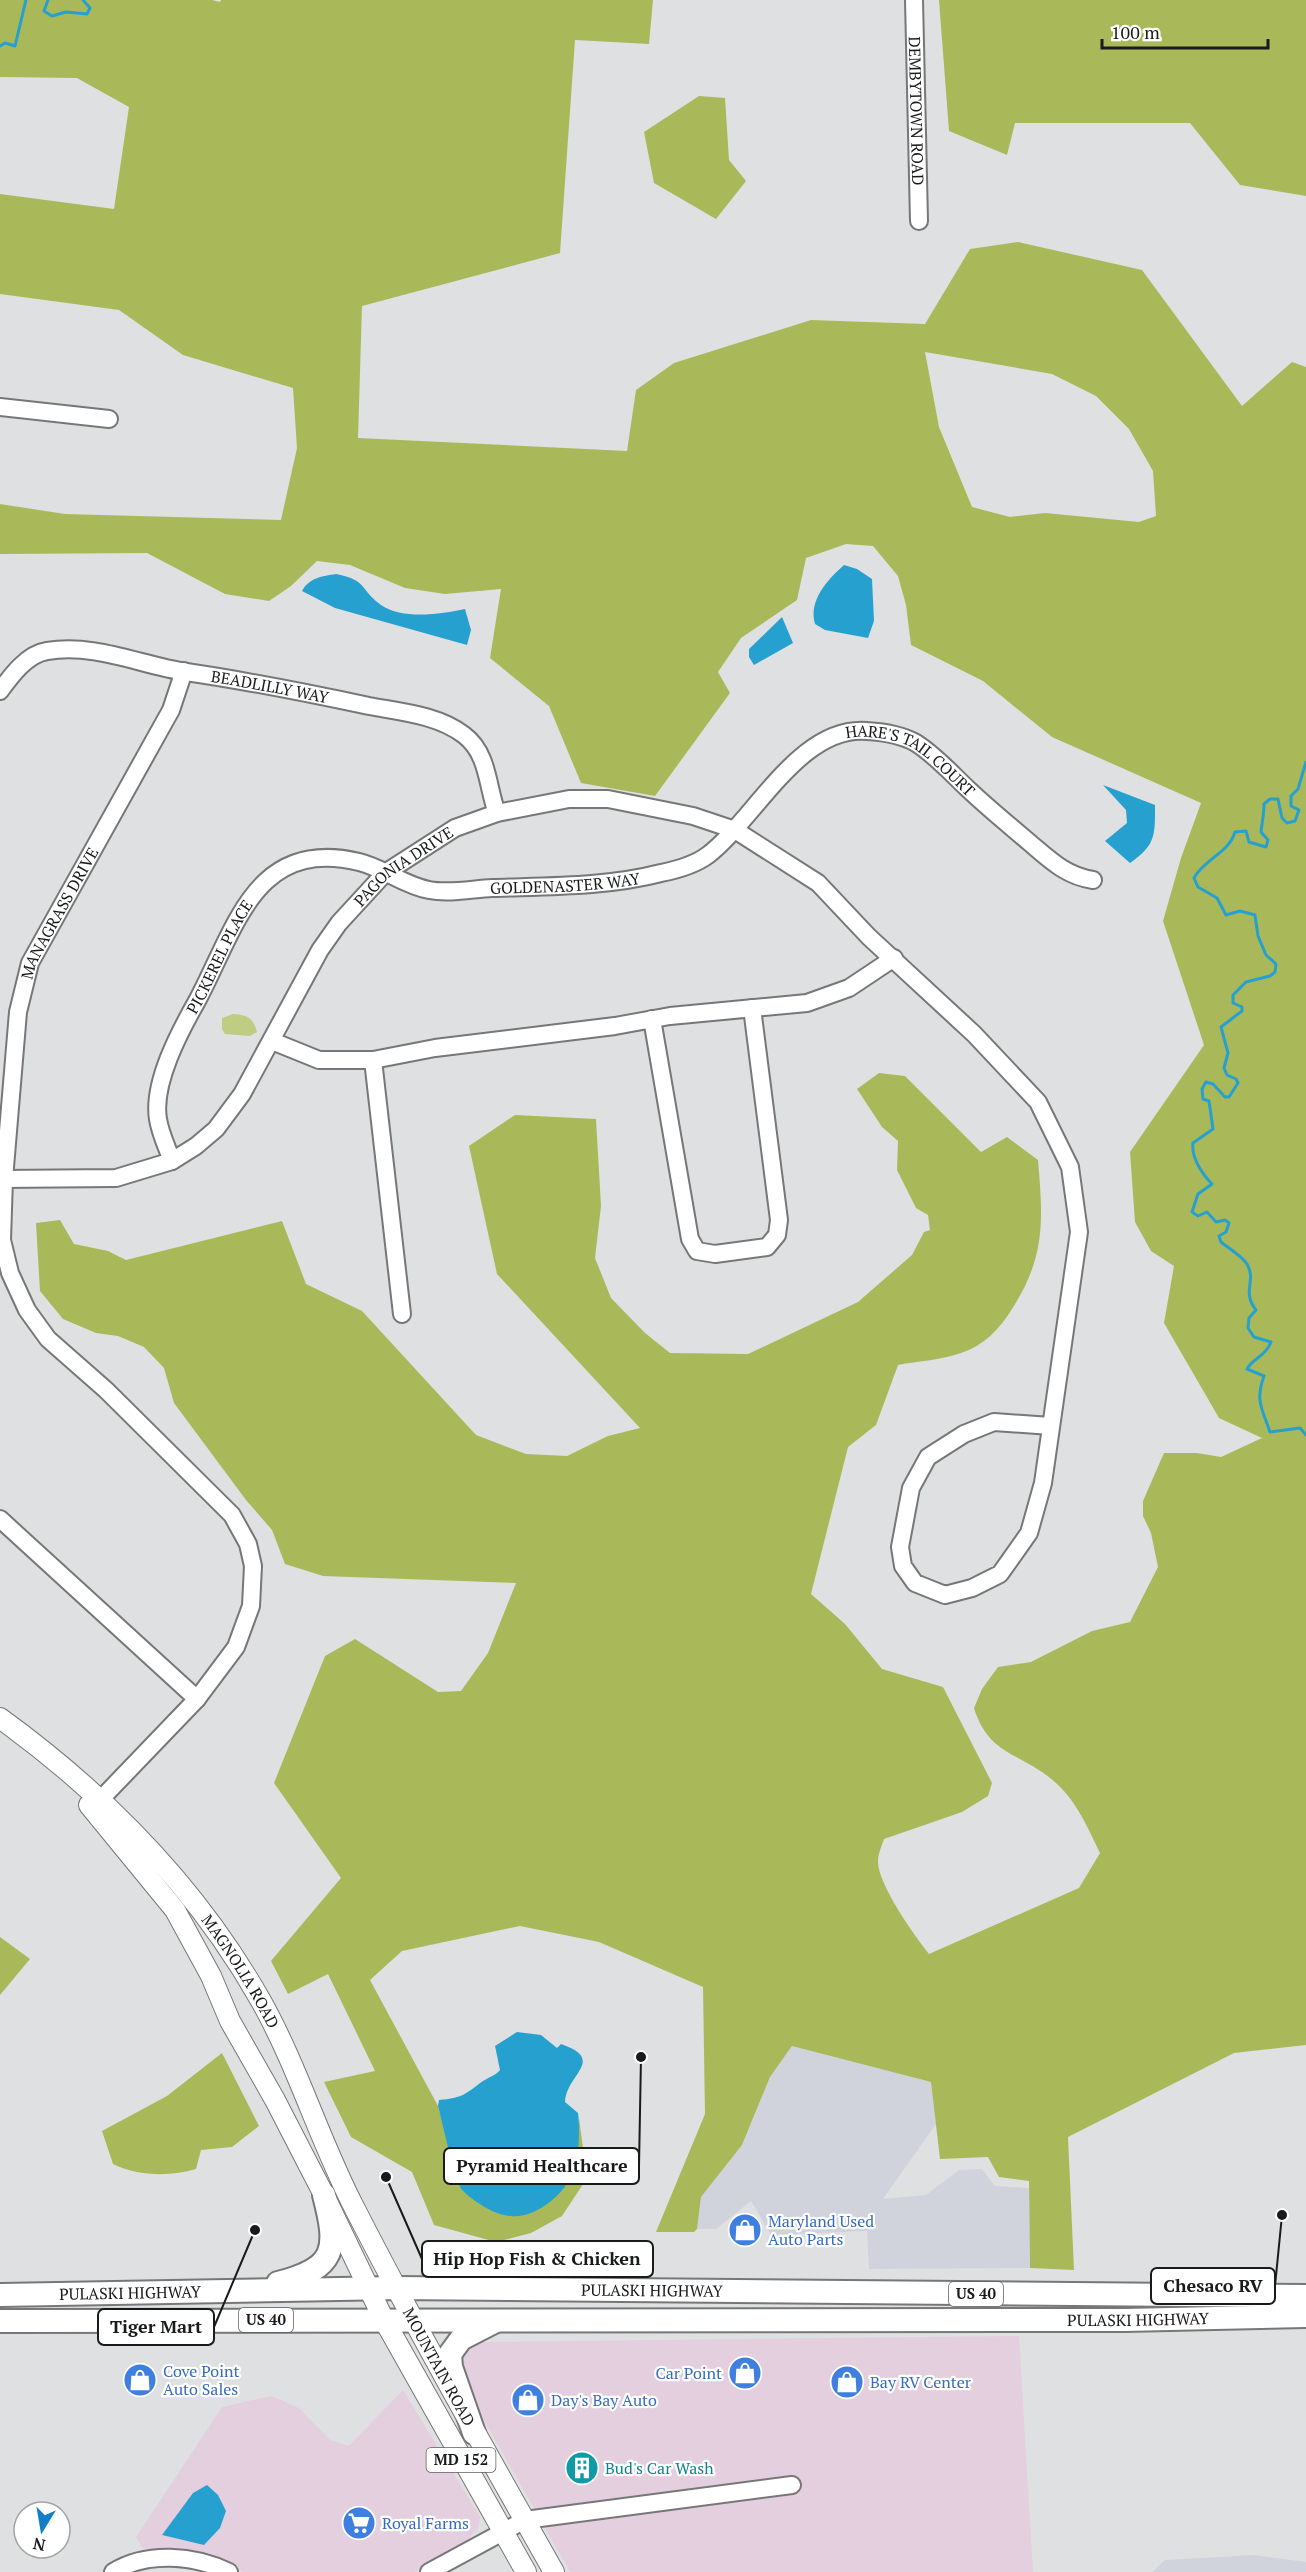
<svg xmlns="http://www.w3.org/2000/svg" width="1306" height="2572" font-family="'PT Serif',serif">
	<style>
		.commercial { fill: #e4cfde }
		.built { fill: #d1d3dc }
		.green { fill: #bfcd84 }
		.forest { fill: #a9b95a; fill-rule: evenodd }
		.water { fill: #26a1cf }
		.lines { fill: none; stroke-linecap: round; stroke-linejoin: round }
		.stream { stroke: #26a1cf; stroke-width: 3 }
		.minor-casing { stroke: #777779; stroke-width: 20 }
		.major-casing { stroke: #777779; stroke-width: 22 }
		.highway-casing { stroke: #777779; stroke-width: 26 }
		.minor { stroke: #fff; stroke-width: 16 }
		.major { stroke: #fff; stroke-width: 20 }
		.highway { stroke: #fff; stroke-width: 22 }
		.labels { text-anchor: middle; stroke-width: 4.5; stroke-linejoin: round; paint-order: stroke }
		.shield { fill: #fff; stroke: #5e5f5f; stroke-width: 1.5 }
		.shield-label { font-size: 15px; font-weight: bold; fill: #191a1a }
		.street-label { font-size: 16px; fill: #191a1a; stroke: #fff }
		.shop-label { font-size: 16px; fill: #366cbe; stroke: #fff; text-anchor: start }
		.culture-label { font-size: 16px; fill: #0d838f; stroke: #fff; text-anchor: start }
		.leader { fill: none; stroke: #191a1a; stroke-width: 2 }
		.callout-dot { fill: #191a1a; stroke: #fff; stroke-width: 2 }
		.callout { fill: #fff; stroke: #191a1a; stroke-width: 2 }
		.callout-label { font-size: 18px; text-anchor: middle; font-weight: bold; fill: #191a1a }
	</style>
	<rect width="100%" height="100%" fill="#dfe0e1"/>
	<!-- commercial -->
	<g class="commercial">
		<path d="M1019 2336 1033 2572H570L459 2376 462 2349 479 2342Z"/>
		<path d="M403 2390 480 2517 478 2528 462 2546 414 2572H243L209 2556 142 2548 136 2537 222 2407 271 2396 299 2408 330 2440 349 2446Z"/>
	</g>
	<!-- built -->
	<g class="built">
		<path d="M792 2046 931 2082 936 2124 883 2199 926 2195 959 2170 982 2169 995 2186 1029 2188 1030 2268 869 2269 867 2231 771 2235 751 2201 716 2229H697L701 2197 742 2145 770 2077Z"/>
		<path d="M1254 2555 1306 2562V2572H1152L1165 2560Z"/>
	</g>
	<!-- green -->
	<path class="green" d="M233 1014C248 1015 253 1018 257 1032L250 1036 225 1034 222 1029V1018Z"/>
	<!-- forest -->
	<g class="forest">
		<path d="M0 0H212L220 2 221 0H653L649 44 575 40 560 253 362 306 358 438 627 451 636 390 674 363 811 320 925 324 970 249 1018 242 1142 270 1242 406 1292 362 1306 367V2045L1234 2053 1068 2137 1074 2270 1030 2268 1029 2181 999 2177 988 2157 940 2159 931 2082 792 2046 770 2077 742 2145 701 2197 697 2229 694 2232H656L705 2114 703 1987 599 1942 520 1926 402 1951 370 1980 438 2106 461 2188 575 2170 579 2118 587 2178 562 2216 531 2233 496 2242 434 2225 412 2172 351 2137 324 2082 375 2071 328 1974 288 1994 271 1961 341 1878 274 1783 325 1656 355 1639 438 1692 461 1691 488 1653 516 1583 323 1576 285 1564 272 1530 246 1500 174 1403 164 1368 144 1347 118 1336 96 1333 63 1319 40 1291 36 1223 60 1220 74 1244 108 1251 126 1260 282 1221 306 1284 362 1311 476 1435 526 1454 567 1456 608 1436 640 1428 497 1274 469 1146 515 1115 596 1119 601 1206 595 1258 611 1298 645 1333 670 1353 748 1354 858 1302 912 1255 924 1232 930 1230 928 1215 916 1208 897 1170 898 1141 882 1127 857 1089 879 1073 905 1076 981 1152 1007 1137 1038 1160C1043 1220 1046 1256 1012 1309 1000 1329 983 1346 961 1353 942 1360 918 1361 898 1365L876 1425 848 1447 811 1594 845 1624 882 1669 943 1687 992 1783 988 1796 962 1812 884 1839C882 1845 878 1854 878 1861 877 1883 915 1937 929 1954L1079 1888 1100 1853C1088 1828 1077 1802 1056 1783 1022 1752 989 1757 974 1708L982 1689 998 1667 1031 1662 1092 1631 1130 1622 1158 1567 1151 1533 1143 1516V1501L1164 1453H1197L1221 1457 1262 1438 1219 1418 1164 1323 1174 1266 1151 1251 1135 1222 1130 1152 1204 1045 1163 921 1181 858 1201 803 1052 737 983 681 911 645 906 605 898 576 873 546 846 544 806 558 797 600 741 638 718 672 730 693 655 796 581 783 549 706 490 658 501 589 445 594 405 588 350 565 317 561 291 586 269 601 225 594 147 553 0 554V504L65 514 281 520 297 448 293 388 183 355 119 310 0 294V194L114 209 129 107 77 78 0 77ZM925 352 1052 374 1096 396 1129 429 1153 471 1156 516 1139 522 1045 513 1010 517 972 507 939 427Z"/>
		<path d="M939 0H1306V196L1240 185 1190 123H1015L1007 155 949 131Z"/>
		<path d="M699 96 725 98 729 160 746 181 716 219 654 183 644 132Z"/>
		<path d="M0 1937 30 1959 0 1995Z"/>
		<path d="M222 2053 259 2126 232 2147 201 2150 196 2169C170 2177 137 2176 113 2164L102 2131 167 2096Z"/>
	</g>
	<!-- water -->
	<g class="water">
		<path d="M844 565 857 569 872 579 874 621 868 638 825 630 815 624C808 601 827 580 844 565Z"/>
		<path d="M336 574C368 580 359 589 381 605 403 620 441 614 465 609L471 630 467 645 335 608 302 591C309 578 322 576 336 574Z"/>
		<path d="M782 617 793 643 754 665 749 657V649Z"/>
		<path d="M1103 785 1155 805C1155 835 1156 845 1130 863L1105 841 1127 823 1126 810Z"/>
		<path d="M517 2032 541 2035 557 2048 561 2044C607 2060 566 2074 565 2102L578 2113C580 2125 579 2161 574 2172 564 2194 536 2219 510 2216 494 2215 473 2201 462 2190 455 2181 442 2121 438 2106L439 2100C463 2098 465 2094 483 2081 489 2077 495 2076 500 2070L495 2046Z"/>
		<path d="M207 2485 218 2495 226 2511 220 2528 204 2545 162 2535 193 2493Z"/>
	</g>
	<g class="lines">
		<!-- stream -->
		<g class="stream">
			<path d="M48 0 44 11 52 16 66 12 87 14 90 8 83 0"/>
			<path d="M0 46 5 43 15 46 26 0"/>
			<path d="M1306 762 1298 789 1291 796V806L1299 810 1295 821 1287 823 1282 818 1278 799H1270L1264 804C1264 815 1262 822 1261 832L1268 840 1266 847 1249 842 1246 831 1235 832C1229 853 1204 859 1194 878L1198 887 1217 898 1226 915 1240 911 1255 915 1258 936 1266 955 1276 964 1275 972 1270 976 1246 982 1233 995V1003L1242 1007V1011L1221 1027 1228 1053 1224 1068 1227 1075 1236 1079 1238 1083 1229 1097H1225L1213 1084 1206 1082 1202 1089 1203 1099 1209 1101 1213 1129 1193 1143C1191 1157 1202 1174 1212 1184L1198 1194 1192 1212 1198 1216 1207 1212 1216 1222 1225 1220 1229 1223 1226 1232 1219 1236 1221 1242C1228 1248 1242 1256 1247 1264 1257 1282 1241 1290 1256 1310L1249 1318 1248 1328 1254 1337 1271 1342C1265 1357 1253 1358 1247 1369L1264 1376C1255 1401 1262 1408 1270 1432L1300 1428 1306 1435"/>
		</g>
		<defs>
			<g id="minor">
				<path id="s1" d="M914 0 919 221"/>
				<path d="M0 407 109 419"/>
				<path id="s2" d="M0 691C11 676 27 654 47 651 95 643 140 665 186 672 248 681 308 693 369 706 401 712 438 715 464 735 489 754 487 787 497 813"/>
				<path d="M652 1019 690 1239 697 1251 715 1254 767 1247 777 1235 779 1220 752 1008"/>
				<path d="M272 1041 319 1060H373L435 1048 615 1026 670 1016 807 1003 849 988 894 958"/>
				<path d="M373 1060 402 1314"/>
				<path id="s3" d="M172 1161C167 1147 160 1133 158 1119 152 1083 180 1031 197 1001 236 928 255 837 359 862 384 868 403 885 429 890 449 894 472 889 492 888 548 886 607 887 661 873 676 870 696 864 708 855 755 819 800 725 867 731 883 732 902 735 916 743 935 755 951 773 968 789 988 808 1009 825 1030 843 1050 860 1066 876 1093 880"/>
				<path id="s4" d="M0 1179 116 1178 172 1161 196 1146 216 1129 242 1094 320 950 339 923 385 873 455 828 497 813 569 799H608L693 816 735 830 818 883 869 937 974 1034 1038 1102 1070 1167 1079 1232 1043 1483 1029 1533 1000 1574 972 1588 945 1595 915 1583 903 1566 900 1547 911 1488 928 1457 964 1434 994 1422 1051 1426"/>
				<path d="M0 1519 197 1699"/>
				<path id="s5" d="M100 1800 197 1699 236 1647 251 1606 253 1566 248 1544 232 1515 106 1390 48 1339 27 1310 10 1273 2 1240 4 1179 18 1012 30 963 171 710 184 671"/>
				<path d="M113 2572C147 2551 194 2555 229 2572"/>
				<path d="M429 2572 525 2520 792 2485"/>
			</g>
			<g id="major">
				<path id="s6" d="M0 1718C106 1795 196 1886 261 2001 298 2067 320 2142 355 2209 418 2332 486 2452 554 2572"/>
				<path d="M89 1805 175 1910 211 1976 230 2021 275 2100 324 2195 384 2320 526 2572"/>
			</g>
			<g id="highway">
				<path d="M278 2283C337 2268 338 2249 324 2195"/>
				<path id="s7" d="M0 2295 395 2288 1306 2296"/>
				<path id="s8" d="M0 2321 1125 2320 1306 2316"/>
				<path d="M474 2433 451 2367 450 2354 461 2339 494 2322"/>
			</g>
		</defs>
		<!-- minor casing -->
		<use href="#minor" class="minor-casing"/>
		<!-- major casing -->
		<use href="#major" class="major-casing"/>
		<!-- highway casing -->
		<use href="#highway" class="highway-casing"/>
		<!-- minor -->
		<use href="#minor" class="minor"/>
		<!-- major -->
		<use href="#major" class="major"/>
		<!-- highway -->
		<use href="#highway" class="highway"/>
	</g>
	<!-- icons -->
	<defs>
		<symbol id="shop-disc" viewBox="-11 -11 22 22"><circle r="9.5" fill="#3f7fe0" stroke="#fff"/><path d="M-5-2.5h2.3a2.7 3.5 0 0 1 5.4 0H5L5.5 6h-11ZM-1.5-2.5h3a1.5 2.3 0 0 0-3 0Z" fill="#fff"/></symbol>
		<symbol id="building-disc" viewBox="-11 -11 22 22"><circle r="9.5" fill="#0f9aa8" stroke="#fff"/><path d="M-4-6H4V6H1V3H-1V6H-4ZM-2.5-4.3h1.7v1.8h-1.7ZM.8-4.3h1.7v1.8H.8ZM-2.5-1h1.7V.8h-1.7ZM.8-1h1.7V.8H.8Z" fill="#fff"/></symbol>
		<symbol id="supermarket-disc" viewBox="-11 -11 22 22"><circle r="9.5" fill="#3f7fe0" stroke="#fff"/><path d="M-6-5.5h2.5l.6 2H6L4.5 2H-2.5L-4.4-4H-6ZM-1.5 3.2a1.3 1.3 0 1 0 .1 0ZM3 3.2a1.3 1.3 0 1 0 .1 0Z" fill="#fff"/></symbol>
	</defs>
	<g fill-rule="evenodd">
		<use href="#shop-disc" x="726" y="2211" width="38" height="38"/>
		<use href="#shop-disc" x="726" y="2354" width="38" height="38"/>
		<use href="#shop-disc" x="121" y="2361" width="38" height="38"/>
		<use href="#shop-disc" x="828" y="2363" width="38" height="38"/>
		<use href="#shop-disc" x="509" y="2381" width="38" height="38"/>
		<use href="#building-disc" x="563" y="2449" width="38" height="38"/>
		<use href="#supermarket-disc" x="340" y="2504" width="38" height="38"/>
	</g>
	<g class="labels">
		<!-- shield labels -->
		<g class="shield">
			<rect x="949" y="2282" width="54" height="24" rx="4.5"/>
			<rect x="239" y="2308" width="54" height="24" rx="4.5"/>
			<rect x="426.5" y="2448" width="69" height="24" rx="4.5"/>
		</g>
		<g class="shield-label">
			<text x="976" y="2299">US 40</text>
			<text x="266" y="2325">US 40</text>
			<text x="461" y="2465">MD 152</text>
		</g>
		<!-- street labels -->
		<g class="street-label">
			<text dy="6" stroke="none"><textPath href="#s1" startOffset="111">DEMBYTOWN ROAD</textPath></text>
			<text dy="6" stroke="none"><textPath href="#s2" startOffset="290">BEADLILLY WAY</textPath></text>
			<text dy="6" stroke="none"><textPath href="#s3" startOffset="1029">HARE'S TAIL COURT</textPath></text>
			<text dy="6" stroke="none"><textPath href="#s4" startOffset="556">PAGONIA DRIVE</textPath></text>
			<text dy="6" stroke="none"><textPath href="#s3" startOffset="621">GOLDENASTER WAY</textPath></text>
			<text dy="6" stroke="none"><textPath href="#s5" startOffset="1046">MANAGRASS DRIVE</textPath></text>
			<text dy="6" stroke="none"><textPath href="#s3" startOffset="220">PICKEREL PLACE</textPath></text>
			<text dy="6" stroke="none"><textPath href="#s6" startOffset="352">MAGNOLIA ROAD</textPath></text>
			<text dy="6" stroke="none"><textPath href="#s7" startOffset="652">PULASKI HIGHWAY</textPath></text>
			<text dy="6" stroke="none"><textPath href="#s7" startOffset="130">PULASKI HIGHWAY</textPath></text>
			<text dy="6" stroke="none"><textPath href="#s8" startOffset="1138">PULASKI HIGHWAY</textPath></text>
			<text dy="6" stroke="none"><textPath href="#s6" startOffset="795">MOUNTAIN ROAD</textPath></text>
		</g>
		<!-- shop labels -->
		<g class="shop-label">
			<text x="768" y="2227">Maryland Used<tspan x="768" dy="18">Auto Parts</tspan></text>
			<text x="163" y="2377">Cove Point<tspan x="163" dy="18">Auto Sales</tspan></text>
			<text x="722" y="2379" text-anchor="end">Car Point</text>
			<text x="870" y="2388">Bay RV Center</text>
			<text x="551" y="2406">Day's Bay Auto</text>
			<text x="382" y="2529">Royal Farms</text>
		</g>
		<!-- culture labels -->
		<g class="culture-label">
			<text x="605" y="2474">Bud's Car Wash</text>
		</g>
	</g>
	<!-- callouts -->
	<path class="leader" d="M641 2057L639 2166M386 2177L422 2259M1282 2215L1275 2286M255 2230L214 2327"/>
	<g class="callout-dot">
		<circle cx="641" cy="2057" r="6"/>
		<circle cx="386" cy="2177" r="6"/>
		<circle cx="1282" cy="2215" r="6"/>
		<circle cx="255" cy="2230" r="6"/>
	</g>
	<g class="callout">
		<rect x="444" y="2148" width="195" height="36" rx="6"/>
		<rect x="422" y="2241" width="231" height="36" rx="6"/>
		<rect x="1151" y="2268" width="124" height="36" rx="6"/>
		<rect x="98" y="2309" width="116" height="36" rx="6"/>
	</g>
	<g class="callout-label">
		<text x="542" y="2172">Pyramid Healthcare</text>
		<text x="537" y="2265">Hip Hop Fish &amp; Chicken</text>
		<text x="1213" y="2292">Chesaco RV</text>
		<text x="156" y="2333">Tiger Mart</text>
	</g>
	<!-- north arrow -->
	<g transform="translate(42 2530) rotate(191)"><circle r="28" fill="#ffffff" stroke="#a3a3a3" stroke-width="1.5"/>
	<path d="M0-4.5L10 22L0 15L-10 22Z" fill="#127ec8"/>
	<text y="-9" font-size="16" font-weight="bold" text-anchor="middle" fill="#191a1a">N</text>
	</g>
	<!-- scale -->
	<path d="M1102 39v9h166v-9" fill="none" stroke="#191a1a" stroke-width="3"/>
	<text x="1111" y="39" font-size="18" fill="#191a1a" stroke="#ffffff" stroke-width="4.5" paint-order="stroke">100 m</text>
</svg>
